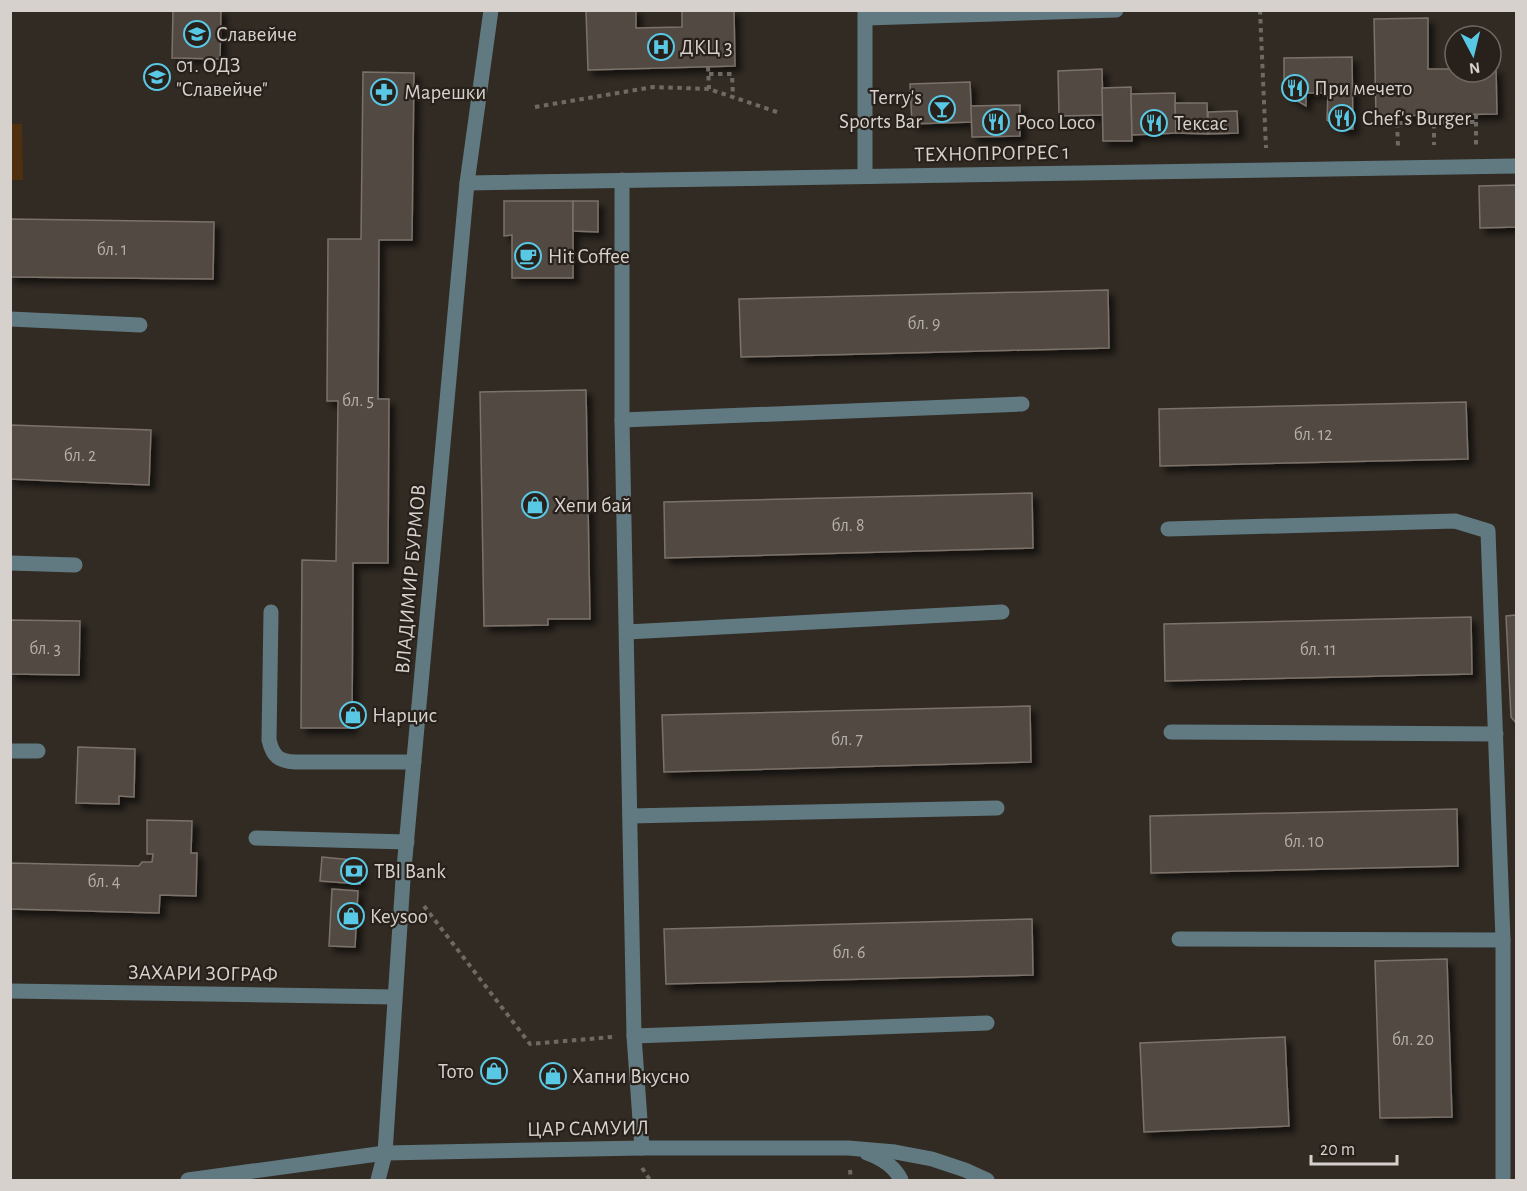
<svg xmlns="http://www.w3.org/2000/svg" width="1527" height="1191" font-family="'Alegreya Sans',sans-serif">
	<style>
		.garden { fill: #4e2f0e }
		.building { fill: #514942; stroke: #7b726a; stroke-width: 1.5; filter: url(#shadow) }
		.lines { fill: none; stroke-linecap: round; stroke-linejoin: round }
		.path { stroke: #6f6963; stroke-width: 4; stroke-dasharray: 4.5 4.5; stroke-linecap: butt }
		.minor { stroke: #617a81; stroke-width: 15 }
		.labels { text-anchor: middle; stroke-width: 4.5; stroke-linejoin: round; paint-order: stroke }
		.number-label { font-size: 18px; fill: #b5afaa }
		.poi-label { font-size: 21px; fill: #d6d1cd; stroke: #28211b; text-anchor: start }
		.street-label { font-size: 21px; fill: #d6d1cd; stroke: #28211b }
	</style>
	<defs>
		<filter id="shadow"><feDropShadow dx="5.5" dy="5.5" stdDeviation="3" flood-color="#0009"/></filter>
	</defs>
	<rect width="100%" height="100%" fill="#322b24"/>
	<!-- garden -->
	<path class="garden" d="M11 124H22L23 180H11Z"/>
	<!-- building -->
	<g class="building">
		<path d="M173 10H221L220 59 172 58Z"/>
		<path d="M586 10H636V28L682 27V10H734L735 66 588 70Z"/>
		<path d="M1428 18V69H1455V72H1491V68H1496L1497 114 1376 116 1374 19Z"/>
		<path d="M1352 57 1353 129H1342L1327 120 1328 93H1306V106L1284 93V58Z"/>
		<path d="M1102 69 1103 115 1059 116 1058 71Z"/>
		<path d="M363 72 414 73 412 240H379L378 399H389L388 563H353L352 728H301L302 560 336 561 338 401H327L328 239H361Z"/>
		<path d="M970 82 972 122 912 124 910 84Z"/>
		<path d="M1131 87 1132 141H1103L1102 88Z"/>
		<path d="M1175 93 1176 133 1132 135 1131 94Z"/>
		<path d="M1175 103H1207L1208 134 1176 133Z"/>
		<path d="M1020 105V136L972 137 971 106Z"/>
		<path d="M1237 111 1238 133 1208 134V112Z"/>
		<path d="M1516 185V227L1480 228 1479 186Z"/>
		<path d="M504 201H573V278H512V235L504 236Z"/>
		<path d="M573 201H598V232L573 231Z"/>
		<path d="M10 219 214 222 213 279 10 277Z"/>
		<path d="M1108 290 1109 348 741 357 739 299Z"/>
		<path d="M586 390 590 619H548V625L484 626 480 392Z"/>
		<path d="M1466 402 1468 459 1160 466 1159 409Z"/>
		<path d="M10 425 151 430 149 485 10 479Z"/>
		<path d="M1032 493 1033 548 665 558 664 502Z"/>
		<path d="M1516 615V723L1511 717 1506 616Z"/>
		<path d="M1471 617 1472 674 1165 681 1164 624Z"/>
		<path d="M10 620 80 621 79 675 10 674Z"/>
		<path d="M1030 706 1031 762 664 772 662 715Z"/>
		<path d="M78 747 135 749 134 797 119 796V804L76 803Z"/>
		<path d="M1457 809 1458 866 1151 873 1150 816Z"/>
		<path d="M147 820 192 821 191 853H197L196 896 160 895 159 913 10 909V863L139 866 142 862H152L153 854H147Z"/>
		<path d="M322 857 362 861 360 884 320 881Z"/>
		<path d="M332 889 358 891 355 947 329 946Z"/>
		<path d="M1032 919 1033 975 666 984 664 929Z"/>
		<path d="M1447 959 1452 1117 1380 1118 1375 961Z"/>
		<path d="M1285 1037 1289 1126 1144 1132 1140 1043Z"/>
	</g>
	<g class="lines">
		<!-- path -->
		<g class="path">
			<path d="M1260 10 1266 148"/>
			<path d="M708 67 709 89"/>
			<path d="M709 74H732L733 97"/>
			<path d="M535 107 653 87 709 89 780 113"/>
			<path d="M1397 115V123L1476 122V114"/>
			<path d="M1434 115V145"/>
			<path d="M1476 122V145"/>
			<path d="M1397 123 1398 146"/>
			<path d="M424 906 530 1044 612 1037"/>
			<path d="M642 1168 650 1180"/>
			<path d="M850 1170 851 1180"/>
		</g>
		<!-- minor -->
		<g class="minor">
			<path d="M866 18 1116 10"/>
			<path d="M865 176V10"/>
			<path d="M622 180V420L634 1036 642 1148"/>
			<path d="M467 183 1516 166"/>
			<path d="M10 319 140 325"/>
			<path d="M622 420 1022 404"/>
			<path d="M1168 529 1455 521 1488 531 1503 940V1180"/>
			<path d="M10 563 75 565"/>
			<path d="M271 612 269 740C273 757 279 761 295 762H414"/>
			<path d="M627 632 1002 612"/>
			<path d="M1171 732 1496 734"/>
			<path d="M10 751H38"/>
			<path d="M630 816 997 808"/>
			<path d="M256 838 407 842"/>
			<path d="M1179 939 1503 940"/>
			<path d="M10 991 394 997"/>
			<path d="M634 1036 987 1023"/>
			<path d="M867 1153C881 1158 895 1167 901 1180"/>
			<path d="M188 1180 385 1153 642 1148H848L895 1152 932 1159 965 1170 987 1180"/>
			<path d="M378 1180 385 1153 403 879 467 183 491 10"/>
		</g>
	</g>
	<!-- icons -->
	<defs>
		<symbol id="school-ring" viewBox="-11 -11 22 22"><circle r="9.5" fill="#28211b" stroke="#59c8e4" stroke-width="1.5"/><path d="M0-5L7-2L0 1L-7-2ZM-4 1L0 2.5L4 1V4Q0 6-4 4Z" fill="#59c8e4"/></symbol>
		<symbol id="hospital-ring" viewBox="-11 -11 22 22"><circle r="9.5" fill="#28211b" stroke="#59c8e4" stroke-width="1.5"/><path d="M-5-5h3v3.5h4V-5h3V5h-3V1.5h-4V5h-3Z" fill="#59c8e4"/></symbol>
		<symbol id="restaurant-ring" viewBox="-11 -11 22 22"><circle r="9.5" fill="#28211b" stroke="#59c8e4" stroke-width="1.5"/><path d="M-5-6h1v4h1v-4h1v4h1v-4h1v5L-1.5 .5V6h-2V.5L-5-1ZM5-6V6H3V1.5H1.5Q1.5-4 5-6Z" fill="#59c8e4"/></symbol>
		<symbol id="pharmacy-ring" viewBox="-11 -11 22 22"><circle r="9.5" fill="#28211b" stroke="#59c8e4" stroke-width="1.5"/><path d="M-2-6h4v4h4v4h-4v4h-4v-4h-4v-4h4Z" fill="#59c8e4"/></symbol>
		<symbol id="bar-ring" viewBox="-11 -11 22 22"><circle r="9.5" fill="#28211b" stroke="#59c8e4" stroke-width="1.5"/><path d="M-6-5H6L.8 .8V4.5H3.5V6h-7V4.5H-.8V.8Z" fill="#59c8e4"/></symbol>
		<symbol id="cafe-ring" viewBox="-11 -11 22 22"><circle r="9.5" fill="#28211b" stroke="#59c8e4" stroke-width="1.5"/><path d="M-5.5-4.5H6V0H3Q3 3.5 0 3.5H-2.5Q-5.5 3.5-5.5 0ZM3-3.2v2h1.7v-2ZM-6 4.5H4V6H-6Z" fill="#59c8e4"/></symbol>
		<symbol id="shop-ring" viewBox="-11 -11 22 22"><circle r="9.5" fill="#28211b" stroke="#59c8e4" stroke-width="1.5"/><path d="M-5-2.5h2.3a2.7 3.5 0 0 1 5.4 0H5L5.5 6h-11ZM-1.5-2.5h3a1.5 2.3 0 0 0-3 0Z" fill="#59c8e4"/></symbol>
		<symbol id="bank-ring" viewBox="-11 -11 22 22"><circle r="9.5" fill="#28211b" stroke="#59c8e4" stroke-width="1.5"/><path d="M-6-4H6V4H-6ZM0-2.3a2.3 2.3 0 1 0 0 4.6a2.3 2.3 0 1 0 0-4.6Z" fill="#59c8e4"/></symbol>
	</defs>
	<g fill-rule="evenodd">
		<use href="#school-ring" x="182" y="19" width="30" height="30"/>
		<use href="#hospital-ring" x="646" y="32" width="30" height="30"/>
		<use href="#school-ring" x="142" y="62" width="30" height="30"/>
		<use href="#restaurant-ring" x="1280" y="73" width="30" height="30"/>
		<use href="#pharmacy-ring" x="369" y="77" width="30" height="30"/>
		<use href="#bar-ring" x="927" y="94" width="30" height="30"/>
		<use href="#restaurant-ring" x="1327" y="103" width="30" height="30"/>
		<use href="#restaurant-ring" x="981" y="107" width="30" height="30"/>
		<use href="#restaurant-ring" x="1139" y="108" width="30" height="30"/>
		<use href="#cafe-ring" x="513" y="241" width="30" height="30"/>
		<use href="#shop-ring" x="520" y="490" width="30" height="30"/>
		<use href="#shop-ring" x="338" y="700" width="30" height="30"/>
		<use href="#bank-ring" x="339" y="856" width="30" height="30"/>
		<use href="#shop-ring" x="336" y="901" width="30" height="30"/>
		<use href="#shop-ring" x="479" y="1056" width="30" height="30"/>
		<use href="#shop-ring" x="538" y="1061" width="30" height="30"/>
	</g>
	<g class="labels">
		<!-- number labels -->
		<g class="number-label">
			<text x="112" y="255">бл. 1</text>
			<text x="924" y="329">бл. 9</text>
			<text x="358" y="406">бл. 5</text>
			<text x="1313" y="440">бл. 12</text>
			<text x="80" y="461">бл. 2</text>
			<text x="848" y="531">бл. 8</text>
			<text x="45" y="654">бл. 3</text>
			<text x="1318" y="655">бл. 11</text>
			<text x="847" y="745">бл. 7</text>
			<text x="1304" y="847">бл. 10</text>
			<text x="104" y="887">бл. 4</text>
			<text x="849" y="958">бл. 6</text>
			<text x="1413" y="1045">бл. 20</text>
		</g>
		<!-- poi labels -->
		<g class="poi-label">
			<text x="216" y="41">Славейче</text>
			<text x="680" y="54">ДКЦ 3</text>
			<text x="176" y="72">01. ОДЗ<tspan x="176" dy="24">"Славейче"</tspan></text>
			<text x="1314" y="95">При мечето</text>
			<text x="404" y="99">Марешки</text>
			<text x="922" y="104" text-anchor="end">Terry's<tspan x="922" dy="24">Sports Bar</tspan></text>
			<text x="1362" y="125">Chef's Burger</text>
			<text x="1016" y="129">Poco Loco</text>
			<text x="1174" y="130">Тексас</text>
			<text x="548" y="263">Hit Coffee</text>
			<text x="554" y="512">Хепи бай</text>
			<text x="372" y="722">Нарцис</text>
			<text x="374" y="878">TBI Bank</text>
			<text x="370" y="923">Keysoo</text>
			<text x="474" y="1078" text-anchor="end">Тото</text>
			<text x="572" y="1083">Хапни Вкусно</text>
		</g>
		<!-- street labels -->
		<g class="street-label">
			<text transform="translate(992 153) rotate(-1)" y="7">ТЕХНОПРОГРЕС 1</text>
			<text transform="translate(410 579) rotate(-85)" y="7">ВЛАДИМИР БУРМОВ</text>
			<text transform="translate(203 973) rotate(1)" y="7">ЗАХАРИ ЗОГРАФ</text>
			<text transform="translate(588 1128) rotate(-1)" y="7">ЦАР САМУИЛ</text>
		</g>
	</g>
	<!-- border -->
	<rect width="1527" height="1191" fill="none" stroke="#d6d1cd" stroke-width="24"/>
	<!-- north arrow -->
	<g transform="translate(1473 54) rotate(173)"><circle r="28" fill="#28211b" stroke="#6e6762" stroke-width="1.5"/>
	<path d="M0-4.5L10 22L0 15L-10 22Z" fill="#59c8e4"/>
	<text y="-9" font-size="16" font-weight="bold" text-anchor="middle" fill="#d6d1cd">N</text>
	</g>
	<!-- scale -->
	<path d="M1311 1155v9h86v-9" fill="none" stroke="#d6d1cd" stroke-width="3"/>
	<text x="1320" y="1155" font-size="18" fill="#d6d1cd" stroke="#28211b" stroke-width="4.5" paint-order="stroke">20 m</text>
</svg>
